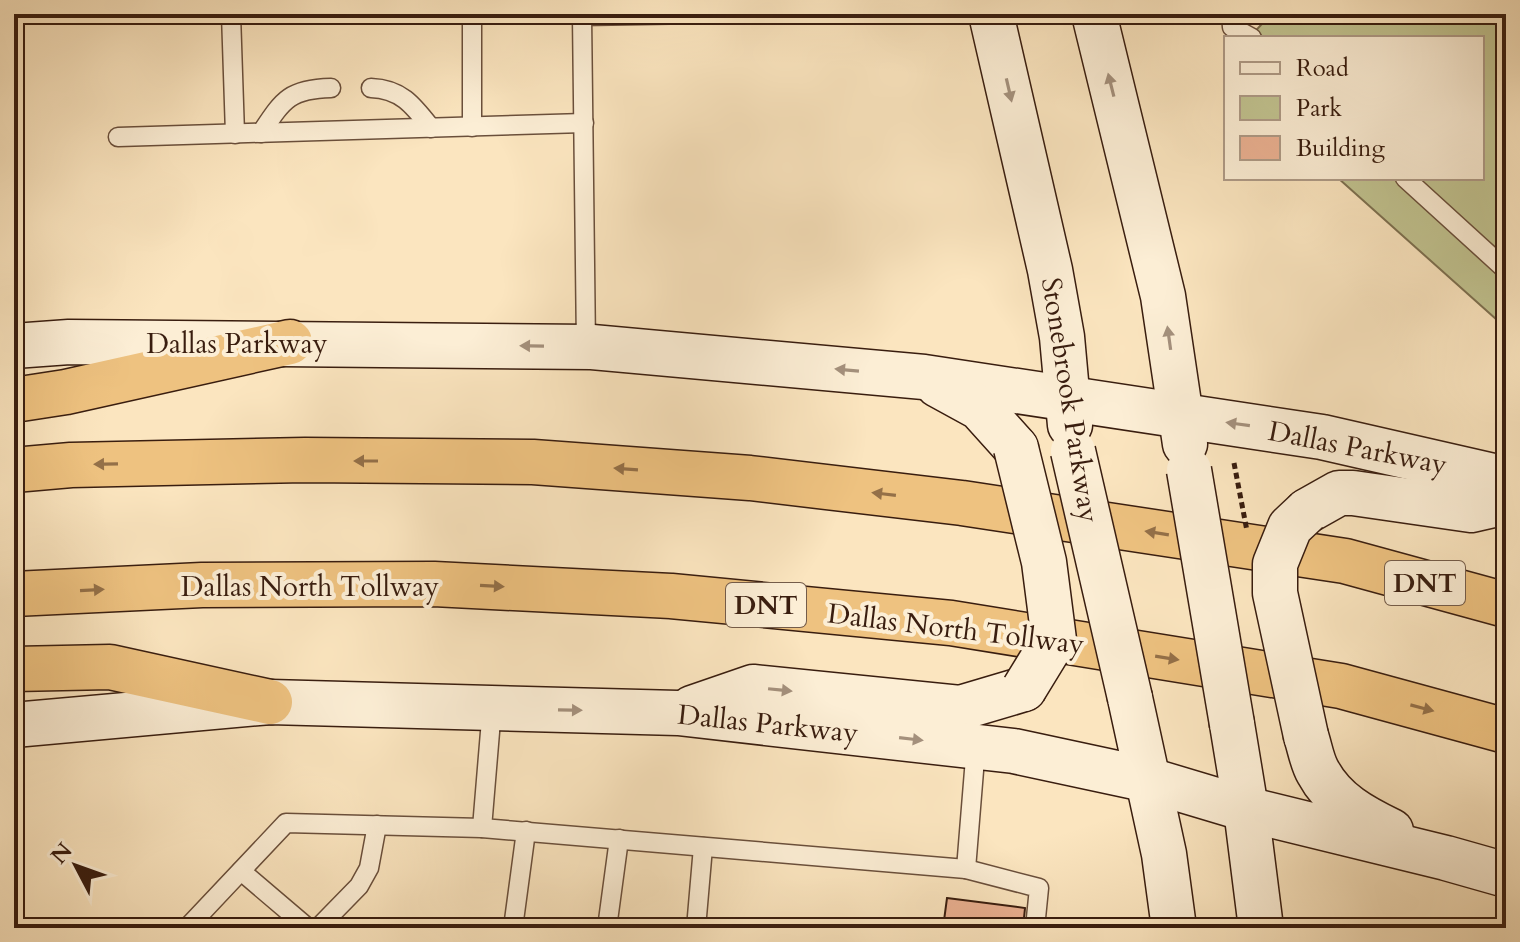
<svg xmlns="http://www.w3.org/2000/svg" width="1520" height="942" font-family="Cardo,serif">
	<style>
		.green { fill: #c1c390; stroke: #7d7050; stroke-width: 2 }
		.building { fill: #ebb192; stroke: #391d0f; stroke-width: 2 }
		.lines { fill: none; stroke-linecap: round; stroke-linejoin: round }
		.lane-casing { stroke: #6a4f3b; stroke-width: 21 }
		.secondary-casing { stroke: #391d0f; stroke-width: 47 }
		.highway-casing { stroke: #391d0f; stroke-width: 47 }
		.lane { stroke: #fceed5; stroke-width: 18 }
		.secondary { stroke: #fceed5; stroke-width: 44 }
		.highway { stroke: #eec280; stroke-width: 44 }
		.secondary-bridge-casing { stroke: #391d0f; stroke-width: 47; stroke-linecap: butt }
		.path-bridge { stroke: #391d0f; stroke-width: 5; stroke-dasharray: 6 4; stroke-linecap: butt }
		.secondary-bridge { stroke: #fceed5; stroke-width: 44 }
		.oneway { fill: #a4907c }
		.oneway2 { fill: #947048 }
		.labels { text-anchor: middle; stroke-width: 8; stroke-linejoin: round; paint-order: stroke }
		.shield { fill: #fceed5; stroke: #745c4a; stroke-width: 2 }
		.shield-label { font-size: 26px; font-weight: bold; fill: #391d0f }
		.street-label { font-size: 28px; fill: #391d0f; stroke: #fceed5 }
	</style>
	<rect width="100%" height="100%" fill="#fbe5bf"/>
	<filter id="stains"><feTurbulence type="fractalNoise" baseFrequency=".0025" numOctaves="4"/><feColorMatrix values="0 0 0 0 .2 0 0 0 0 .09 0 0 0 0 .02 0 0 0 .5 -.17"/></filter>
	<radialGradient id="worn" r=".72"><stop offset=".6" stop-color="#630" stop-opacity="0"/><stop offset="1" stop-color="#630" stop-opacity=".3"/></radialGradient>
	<!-- green -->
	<path class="green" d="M1271 14H1506V328L1338 178H1482V38H1249Z"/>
	<!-- building -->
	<path class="building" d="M947 898 1025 908 1023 928H943Z"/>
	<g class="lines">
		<defs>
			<g id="lane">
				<path d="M231 14 235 134"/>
				<path d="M472 14V127"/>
				<path d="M582 14V16L700 14"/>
				<path d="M1231 14 1232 27 1252 38"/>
				<path d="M582 16 586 347"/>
				<path d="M371 88C401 89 413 105 431 128"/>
				<path d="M261 133C283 100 289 89 331 88"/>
				<path d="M118 137 584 123"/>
				<path d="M1405 178 1506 270"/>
				<path d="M492 708 482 828 966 869 976 746"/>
				<path d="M966 869 1039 888 1035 928"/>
				<path d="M241 871 308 928"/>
				<path d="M187 928 286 823 482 828"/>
				<path d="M318 928 359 886 369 868 377 825"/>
				<path d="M513 928 526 831"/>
				<path d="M607 928 619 839"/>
				<path d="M696 928 703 847"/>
			</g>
			<g id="secondary">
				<path d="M991 14 1050 270 1062 337 1070 425"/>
				<path d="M1094 14 1163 296 1185 444"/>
				<path d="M14 346 69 342 592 347 924 377 1322 437 1506 479"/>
				<path d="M938 385 980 408 1016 448"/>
				<path d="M1307 511 1339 493H1353L1471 510 1506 502"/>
				<path d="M1130 698 1164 854 1174 928"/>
				<path d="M692 708 753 687 960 708 1024 689"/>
				<path d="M1232 724 1246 809 1261 928"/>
				<path d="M14 725 270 702 678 713 1014 751 1149 780 1246 809 1446 858 1506 875"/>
				<path d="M1306 736C1310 748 1312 762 1318 772 1334 802 1362 817 1391 831"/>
			</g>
			<g id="highway">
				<path d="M14 400 66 392 290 342"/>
				<path d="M14 470 71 465 305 460 533 462 750 478 962 503 1345 561 1506 605"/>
				<path d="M14 594 202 585 434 584 671 596 951 623 1341 686 1506 731"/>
				<path d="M14 669 110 667 270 702"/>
			</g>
		</defs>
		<!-- lane casing -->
		<use href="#lane" class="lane-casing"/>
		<!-- secondary casing -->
		<use href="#secondary" class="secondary-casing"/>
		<!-- highway casing -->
		<use href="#highway" class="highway-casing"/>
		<!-- lane -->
		<use href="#lane" class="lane"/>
		<!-- secondary -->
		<use href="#secondary" class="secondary"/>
		<!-- highway -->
		<use href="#highway" class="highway"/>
		<defs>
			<g id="secondary-bridge">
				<path d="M1016 448 1044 562 1054 640 1024 689"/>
				<path d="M1073 451 1130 698"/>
				<path d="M1189 470 1232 724"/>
				<path d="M1306 736 1275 593V564L1290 527 1307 511"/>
			</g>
		</defs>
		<!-- secondary-bridge casing -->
		<use href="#secondary-bridge" class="secondary-bridge-casing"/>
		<!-- path-bridge -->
		<path class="path-bridge" d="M1234 463 1247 531"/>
		<!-- secondary-bridge -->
		<use href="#secondary-bridge" class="secondary-bridge"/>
	</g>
	<!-- one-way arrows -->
	<defs><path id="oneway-solid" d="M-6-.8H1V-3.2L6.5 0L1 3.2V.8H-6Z" transform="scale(2)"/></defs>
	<g class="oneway">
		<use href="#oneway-solid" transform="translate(1111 85) rotate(-104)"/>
		<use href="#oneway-solid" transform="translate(1009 90) rotate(77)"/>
		<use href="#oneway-solid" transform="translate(1169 338) rotate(-98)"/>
		<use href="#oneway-solid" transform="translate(532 346) rotate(-179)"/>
		<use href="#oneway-solid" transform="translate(847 370) rotate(-175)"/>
		<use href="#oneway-solid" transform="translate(1238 424) rotate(-172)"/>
		<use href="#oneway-solid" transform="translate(780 690) rotate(6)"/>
		<use href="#oneway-solid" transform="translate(570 710) rotate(1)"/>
		<use href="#oneway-solid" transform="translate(911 739) rotate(7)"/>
	</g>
	<g class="oneway2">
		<use href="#oneway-solid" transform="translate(366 461) rotate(-180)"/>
		<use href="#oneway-solid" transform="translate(106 464) rotate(179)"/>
		<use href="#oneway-solid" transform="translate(626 469) rotate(-176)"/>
		<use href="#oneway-solid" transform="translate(884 494) rotate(-173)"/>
		<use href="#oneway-solid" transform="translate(1157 533) rotate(-171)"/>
		<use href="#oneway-solid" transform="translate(492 586) rotate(3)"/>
		<use href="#oneway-solid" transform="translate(92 590) rotate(-3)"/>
		<use href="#oneway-solid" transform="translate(1167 658) rotate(9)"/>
		<use href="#oneway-solid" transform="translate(1422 708) rotate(15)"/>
	</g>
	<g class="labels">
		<!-- shield labels -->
		<g class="shield">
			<rect x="1385" y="561" width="80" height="44" rx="6"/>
			<rect x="726" y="583" width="80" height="44" rx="6"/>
		</g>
		<g class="shield-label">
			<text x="1425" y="592">DNT</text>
			<text x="766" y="614">DNT</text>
		</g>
		<!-- street labels -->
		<g class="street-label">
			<text x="237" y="353">Dallas Parkway</text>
			<text transform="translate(1071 400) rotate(81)" y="10">Stonebrook Parkway</text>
			<text transform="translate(1358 447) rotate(11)" y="10">Dallas Parkway</text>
			<text x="310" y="596">Dallas North Tollway</text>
			<text transform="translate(956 628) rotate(7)" y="10">Dallas North Tollway</text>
			<text transform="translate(768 723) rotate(6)" y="10">Dallas Parkway</text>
		</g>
	</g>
	<!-- margin -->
	<rect width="1520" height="942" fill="none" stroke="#fbe5bf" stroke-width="48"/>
	<rect x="16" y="16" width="1488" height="910" fill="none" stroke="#391d0f" stroke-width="4"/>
	<rect x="24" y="24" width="1472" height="894" fill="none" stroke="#391d0f" stroke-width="2"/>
	<!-- legend -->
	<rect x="1224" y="36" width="260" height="144" fill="#fceed5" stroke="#ae9a86" stroke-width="2"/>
	<rect x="1240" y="62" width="40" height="12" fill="#fceed5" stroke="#ae9a86" stroke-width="2"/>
	<text x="1296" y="76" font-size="24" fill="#391d0f">Road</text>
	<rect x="1240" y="96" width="40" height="24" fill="#c1c390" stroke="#ae9a86" stroke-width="2"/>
	<text x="1296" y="116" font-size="24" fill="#391d0f">Park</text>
	<rect x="1240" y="136" width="40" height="24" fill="#ebb192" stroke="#ae9a86" stroke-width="2"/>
	<text x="1296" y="156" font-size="24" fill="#391d0f">Building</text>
	<!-- north arrow -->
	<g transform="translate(76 866) rotate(311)" stroke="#fceed5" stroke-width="6" paint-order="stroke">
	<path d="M0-6L14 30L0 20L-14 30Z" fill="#391d0f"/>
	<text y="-12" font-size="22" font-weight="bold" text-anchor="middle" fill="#391d0f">N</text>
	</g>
	<rect width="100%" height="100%" filter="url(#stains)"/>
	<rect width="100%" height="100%" fill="url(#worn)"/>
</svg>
